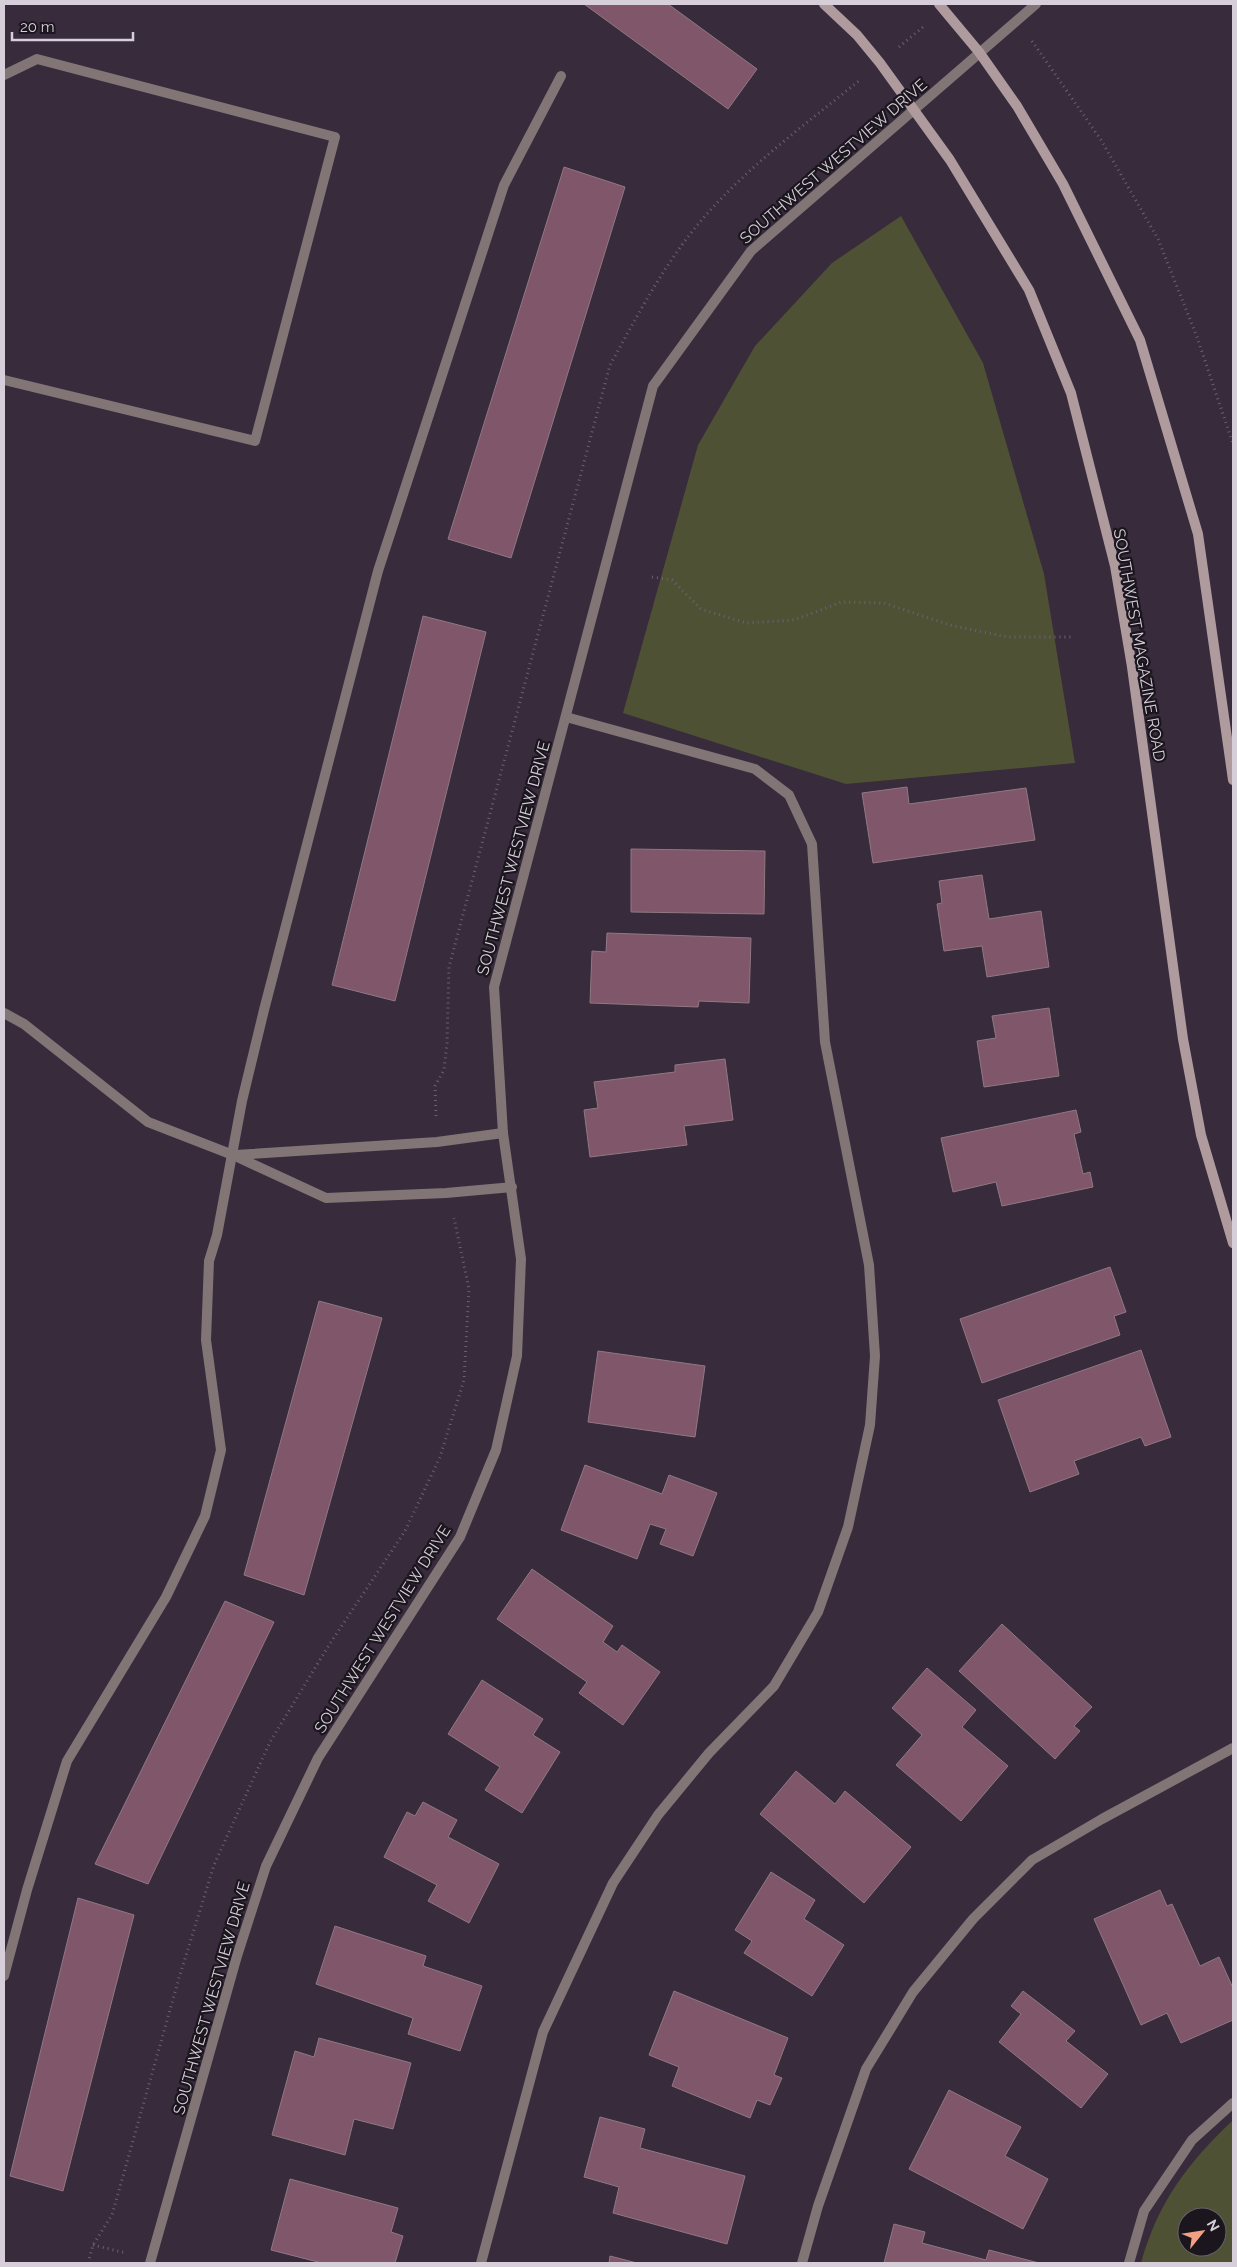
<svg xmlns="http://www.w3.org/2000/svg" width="1237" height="2267" font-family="Raleway,sans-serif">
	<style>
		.green { fill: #4f5134; fill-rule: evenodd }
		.building { fill: #7f566a; stroke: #917883 }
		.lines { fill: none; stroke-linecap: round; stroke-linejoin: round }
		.path { stroke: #6c6170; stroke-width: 3; stroke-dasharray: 1 4; stroke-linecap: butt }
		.service { stroke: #817576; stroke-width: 10 }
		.minor { stroke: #817576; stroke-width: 10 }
		.secondary { stroke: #af9b9e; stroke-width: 10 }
		.labels { text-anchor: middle; stroke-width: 4.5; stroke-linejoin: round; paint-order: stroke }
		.street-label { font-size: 16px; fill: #d6ced9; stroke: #1b161e }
	</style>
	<rect width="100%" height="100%" fill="#372b3c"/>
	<!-- green -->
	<g class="green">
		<path d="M901 216 983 363 1044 574 1075 763 846 784 623 713 698 445 755 346 832 263Z"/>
		<path d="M1233 2120V2263H1141C1158 2202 1187 2164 1233 2120ZM1187 2217H1217V2247H1187Z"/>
	</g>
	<!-- building -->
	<g class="building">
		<path d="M584 4H668L757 69 728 109Z"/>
		<path d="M564 167 625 187 511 558 448 539Z"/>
		<path d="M423 616 486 632 395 1001 332 985Z"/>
		<path d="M907 787 909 804 1026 788 1035 840 873 863 862 793Z"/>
		<path d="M631 849 765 851 764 914 631 912Z"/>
		<path d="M982 875 989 919 1041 911 1049 967 987 977 982 946 944 951 937 904 942 903 939 881Z"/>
		<path d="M607 933 751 938 749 1003 699 1001 698 1007 590 1003 592 951 606 952Z"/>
		<path d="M1049 1008 1059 1076 984 1087 977 1041 996 1038 992 1016Z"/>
		<path d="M725 1059 733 1120 684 1126 687 1145 590 1157 584 1110 598 1108 594 1082 675 1072V1065Z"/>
		<path d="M1076 1110 1081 1132 1074 1134 1083 1174 1090 1172 1093 1187 1002 1206 996 1182 953 1192 941 1138Z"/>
		<path d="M1110 1267 1126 1312 1114 1316 1120 1335 982 1383 960 1319Z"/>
		<path d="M319 1301 382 1318 304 1595 244 1575Z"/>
		<path d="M1141 1350 1171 1437 1145 1446 1141 1437 1074 1461 1079 1474 1030 1492 998 1400Z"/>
		<path d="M598 1351 705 1366 695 1437 588 1422Z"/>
		<path d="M585 1465 662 1494 669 1475 717 1493 693 1556 660 1544 666 1529 650 1524 637 1559 561 1530Z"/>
		<path d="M532 1569 613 1626 603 1642 617 1652 622 1645 660 1672 623 1725 579 1693 587 1682 497 1619Z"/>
		<path d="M225 1601 274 1622 148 1884 95 1864Z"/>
		<path d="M1002 1624 1092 1707 1074 1726 1080 1731 1055 1759 959 1671Z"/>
		<path d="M927 1668 976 1710 962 1727 1008 1766 961 1821 896 1765 922 1735 892 1708Z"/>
		<path d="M482 1680 543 1719 533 1735 560 1752 522 1813 485 1790 500 1767 448 1734Z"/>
		<path d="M796 1771 835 1804 845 1791 911 1847 864 1903 760 1814Z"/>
		<path d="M423 1802 457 1820 448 1837 499 1864 469 1923 428 1901 437 1885 384 1857 407 1812 415 1816Z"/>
		<path d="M771 1872 815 1900 804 1919 844 1945 812 1996 744 1953 752 1941 735 1930Z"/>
		<path d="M1160 1890 1167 1906 1172 1904 1200 1966 1219 1957 1233 1988V2020L1181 2043 1167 2013 1141 2025 1094 1919Z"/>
		<path d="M78 1898 134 1915 63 2191 10 2176Z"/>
		<path d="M335 1926 426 1956 423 1966 482 1986 460 2051 408 2034 413 2018 316 1984Z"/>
		<path d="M674 1991 788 2038 774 2075 782 2078 770 2105 757 2100 750 2118 672 2086 679 2067 649 2055Z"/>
		<path d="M1023 1991 1075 2031 1066 2041 1108 2074 1081 2108 999 2042 1021 2014 1011 2006Z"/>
		<path d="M319 2038 411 2063 393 2129 354 2119 345 2155 272 2135 295 2051 314 2057Z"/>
		<path d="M949 2090 1021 2127 1005 2156 1048 2179 1023 2229 909 2169Z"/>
		<path d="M600 2117 645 2129 640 2148 745 2176 727 2244 613 2213 619 2187 584 2177Z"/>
		<path d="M290 2179 398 2208 391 2232 403 2236 395 2263H322L271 2250Z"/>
		<path d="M894 2224 925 2232 922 2243 986 2260 989 2250 1039 2263H884Z"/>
		<path d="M610 2256 637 2263H609Z"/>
	</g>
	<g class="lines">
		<!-- path -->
		<g class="path">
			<path d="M1032 41 1101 140 1158 239 1197 337 1233 444"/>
			<path d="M899 47 923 27"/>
			<path d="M652 577 672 580 701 609 746 623 794 620 842 602 884 603 950 625 1007 637H1074"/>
			<path d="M436 1116 435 1086 444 1070 447 1043 449 967 610 365C639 313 666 260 706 215 751 164 807 123 860 80"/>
			<path d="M93 2245 126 2253"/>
			<path d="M88 2263 93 2245 112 2215 179 1978 214 1865 270 1742 329 1645 405 1531 440 1457 464 1380 469 1289 454 1218"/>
		</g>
		<!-- service -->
		<g class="service">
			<path d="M4 75 37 59 335 137 255 441 4 380"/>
			<path d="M4 1013 24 1024 148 1122 233 1155 326 1198 446 1193 512 1187"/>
			<path d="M235 1155 437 1142 503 1133"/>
			<path d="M4 1976 27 1890 67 1761 166 1597 205 1516 221 1450 206 1340 209 1261 217 1235 242 1101 264 1010 378 571 504 185 561 76"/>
			<path d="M481 2263 543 2032 613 1883 658 1815 709 1753 774 1686 818 1612 848 1527 870 1425 875 1356 869 1265 825 1042 812 844 789 795 755 769 566 717"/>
			<path d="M1129 2263 1144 2211 1192 2140 1233 2103"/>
		</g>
		<!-- minor -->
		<g class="minor">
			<path d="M150 2263 237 1956 266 1866 318 1758 460 1537 496 1450 517 1356 521 1259 503 1133 494 987 653 386 751 251 1036 4"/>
			<path d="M802 2263 818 2206 866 2069 913 1992 973 1919 1032 1860 1102 1819 1233 1748"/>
		</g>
		<!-- secondary -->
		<g class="secondary">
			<path d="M824 4 857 35 880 63 950 160 1029 290 1071 393 1115 566 1132 667 1183 1039 1201 1135 1233 1243"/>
			<path d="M939 4 979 52 1017 106 1063 184 1140 340 1198 534 1233 780"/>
		</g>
	</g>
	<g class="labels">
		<!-- street labels -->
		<g class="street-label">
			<text transform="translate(833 161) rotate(-41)" y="6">SOUTHWEST WESTVIEW DRIVE</text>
			<text transform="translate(1140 645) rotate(80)" y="6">SOUTHWEST MAGAZINE ROAD</text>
			<text transform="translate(513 858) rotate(-75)" y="6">SOUTHWEST WESTVIEW DRIVE</text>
			<text transform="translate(382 1629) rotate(-58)" y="6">SOUTHWEST WESTVIEW DRIVE</text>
			<text transform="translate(211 1998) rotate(-74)" y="6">SOUTHWEST WESTVIEW DRIVE</text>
		</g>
	</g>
	<!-- border -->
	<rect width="1237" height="2267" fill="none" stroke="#d6ced9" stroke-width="10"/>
	<!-- north arrow -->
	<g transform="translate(1202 2232) rotate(60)"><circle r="24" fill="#1b161e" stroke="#666069"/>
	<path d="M0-4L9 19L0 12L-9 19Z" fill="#f39f82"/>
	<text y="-8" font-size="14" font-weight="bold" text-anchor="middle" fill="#d6ced9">N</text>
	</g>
	<!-- scale -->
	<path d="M12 32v8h121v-8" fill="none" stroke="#d6ced9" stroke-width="2.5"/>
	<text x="20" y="32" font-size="15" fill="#d6ced9" stroke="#1b161e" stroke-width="4" paint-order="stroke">20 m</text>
</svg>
